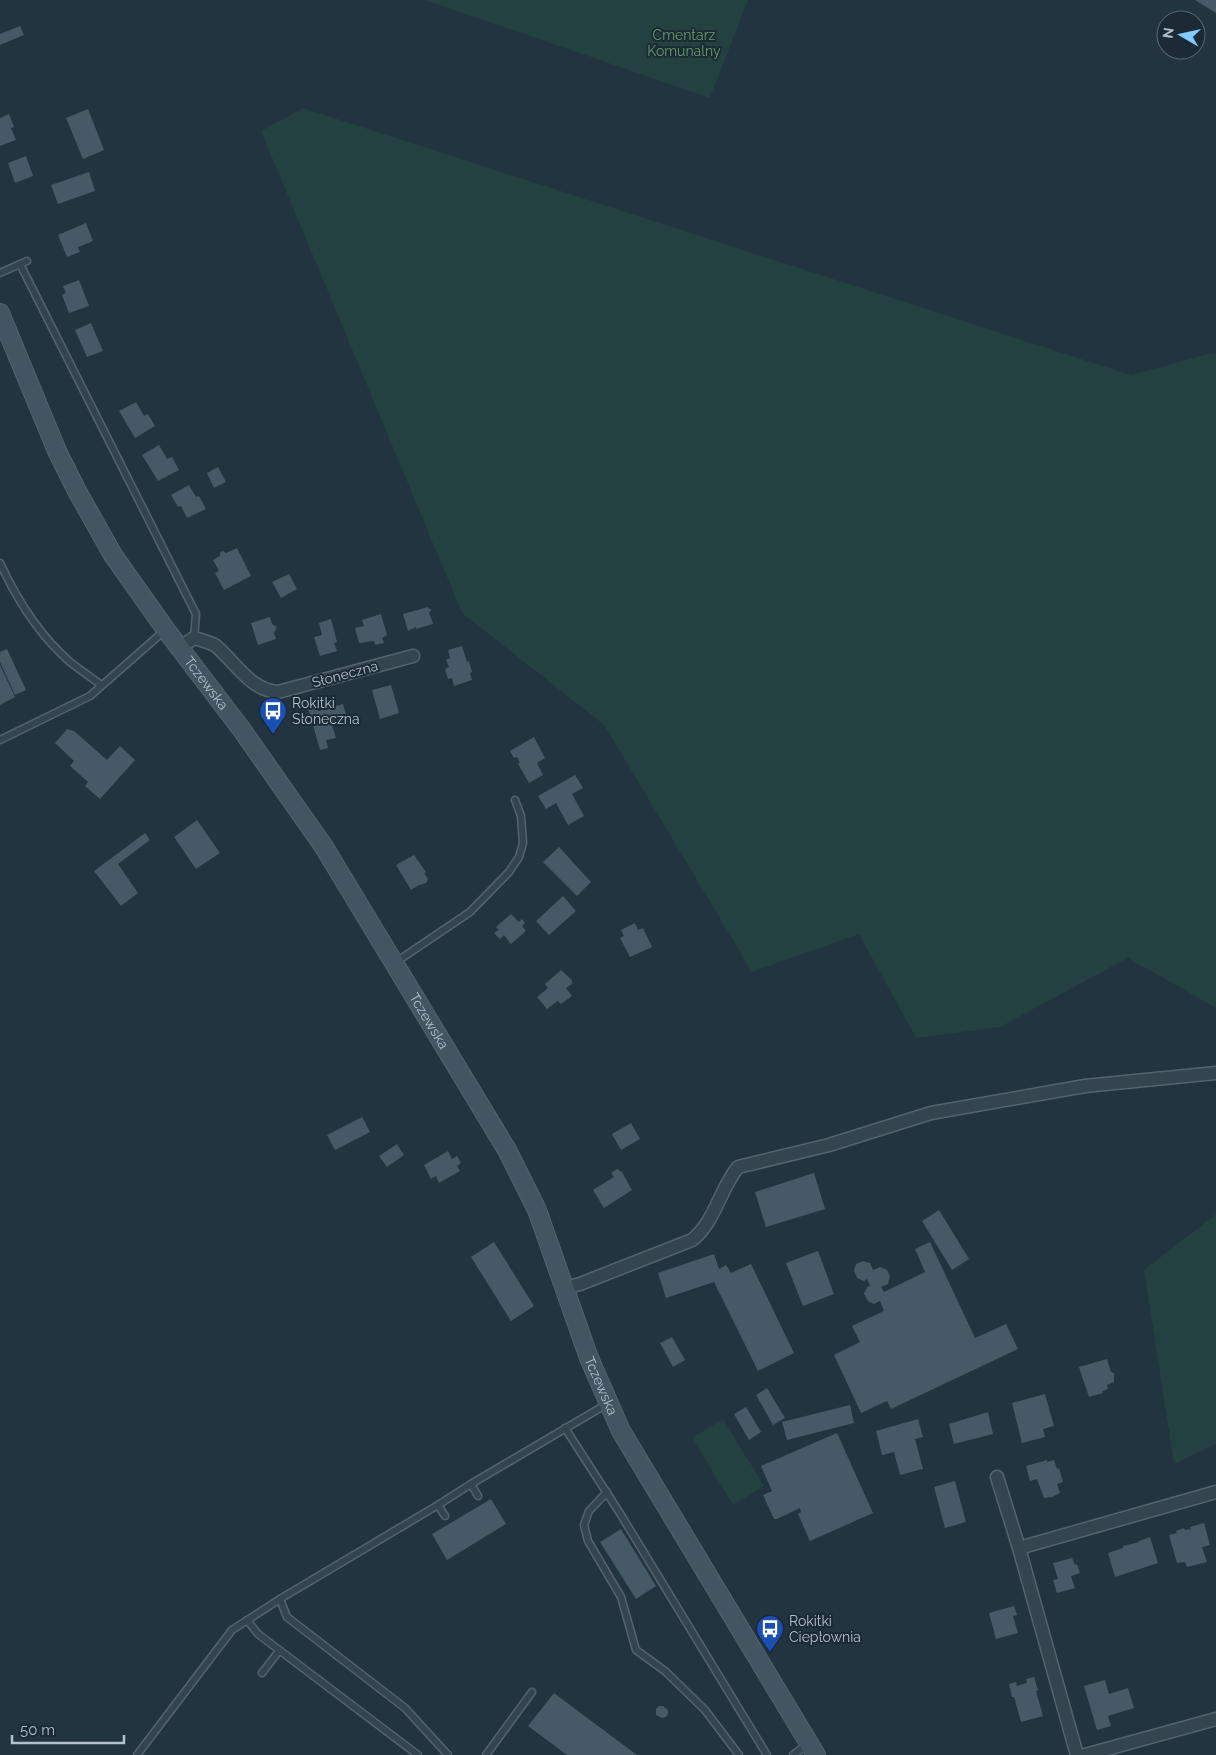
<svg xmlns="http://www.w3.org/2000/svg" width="1216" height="1755" font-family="Raleway,sans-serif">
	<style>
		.green { fill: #23413e }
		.building { fill: #455a66 }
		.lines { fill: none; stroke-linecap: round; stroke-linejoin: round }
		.lane-casing { stroke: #54636d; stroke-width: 9 }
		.street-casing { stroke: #54636d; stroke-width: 15 }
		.secondary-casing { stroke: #54636d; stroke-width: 20 }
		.lane { stroke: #35454f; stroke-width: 6 }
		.street { stroke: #35454f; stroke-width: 12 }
		.secondary { stroke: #435563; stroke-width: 18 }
		.labels { text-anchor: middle; stroke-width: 4; stroke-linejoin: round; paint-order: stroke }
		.park-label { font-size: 14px; fill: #669e68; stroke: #1b2a34 }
		.street-label { font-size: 14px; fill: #b1c0cb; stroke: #1b2a34 }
		.poi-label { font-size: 14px; fill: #b1c0cb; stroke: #1b2a34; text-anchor: start }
	</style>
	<rect width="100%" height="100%" fill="#213440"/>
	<!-- green -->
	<g class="green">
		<path d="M425 0H748L710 98Z"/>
		<path d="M303 108 1131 375 1208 354H1216V1008L1128 958 1000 1027 916 1038 859 934 752 972 604 725 462 613 261 131Z"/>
		<path d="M1216 1214V1444L1174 1464 1144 1270Z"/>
		<path d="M723 1419 764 1486 733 1505 692 1438Z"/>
	</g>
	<!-- building -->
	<g class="building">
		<path d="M1195 0H1216V13Z"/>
		<path d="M20 26 24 35 0 45V34Z"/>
		<path d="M88 109 104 150 83 159 66 118Z"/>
		<path d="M9 114 14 127 11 128 16 140 0 146V118Z"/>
		<path d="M26 156 33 176 15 183 8 163Z"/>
		<path d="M89 172 95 191 58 204 51 185Z"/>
		<path d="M86 223 93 241 78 247 80 252 67 257 58 235Z"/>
		<path d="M79 280 89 306 69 313 62 295 66 293 63 286Z"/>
		<path d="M91 323 103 351 87 357 75 330Z"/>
		<path d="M136 402 144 416 148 414 155 426 135 438 119 411Z"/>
		<path d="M159 445 167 459 172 457 179 470 158 481 142 455Z"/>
		<path d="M218 467 226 482 214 488 207 473Z"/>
		<path d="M189 485 196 497 199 496 206 509 187 518 181 506 178 507 171 495Z"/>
		<path d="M237 548 251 576 224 590 215 573 219 571 213 560 220 556V552L223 551 226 553Z"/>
		<path d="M289 574 297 589 281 598 272 582Z"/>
		<path d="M428 607 429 609H431V611L429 612 433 624 416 629V627L408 631 403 614Z"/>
		<path d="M381 614 387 635 382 638 384 643 375 645 374 641 359 643 355 628 364 626 362 620Z"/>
		<path d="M270 617 272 624 277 627 274 633 276 639 258 645 251 623Z"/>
		<path d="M331 619 337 642 334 643 337 651 320 656 314 637 322 635 319 623Z"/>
		<path d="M462 646 467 662 469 661 472 672 470 673 472 680 454 686 452 678 448 679 445 669 449 667 446 660 450 658 448 650Z"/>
		<path d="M7 649 26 690 15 695 0 662V652Z"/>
		<path d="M0 665 15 697 0 705Z"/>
		<path d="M391 685 399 713 380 719 372 690Z"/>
		<path d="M343 704 348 721 332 725 336 738 326 740 328 748 320 750 308 708 317 706 318 711Z"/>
		<path d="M67 729 74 731 107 760 120 746 135 760 100 799 85 786 88 782 70 766 74 761 55 743Z"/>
		<path d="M534 737 545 758 537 763 543 775 529 783 518 764 520 763 517 757 514 758 510 751Z"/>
		<path d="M575 775 583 788 572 794 584 816 568 825 556 803 546 809 538 796Z"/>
		<path d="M197 820 220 853 196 869 174 837Z"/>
		<path d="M145 833 150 840 118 864 138 893 121 906 94 871Z"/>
		<path d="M559 847 591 882 577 896 543 862Z"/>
		<path d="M414 855 426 872 424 873 428 879 426 883 419 885 411 890 396 865Z"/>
		<path d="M563 896 576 911 549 935 536 921Z"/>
		<path d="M511 914 519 922 522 919 525 923 522 926 526 931 511 944 504 935 500 939 494 933 499 930 496 927Z"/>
		<path d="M635 923 638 930 643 928 652 947 630 957 620 938 624 936 621 930Z"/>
		<path d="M561 970 572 980V984L566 988 572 996 561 1004 558 1001 547 1009 537 997 548 988 545 984Z"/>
		<path d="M362 1117 370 1132 335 1150 327 1135Z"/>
		<path d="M631 1123 640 1139 621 1150 612 1134Z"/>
		<path d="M397 1144 404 1155 387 1167 379 1156Z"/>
		<path d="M448 1151 452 1159 457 1156 461 1163 457 1166 460 1171 439 1183 436 1176 431 1179 424 1165Z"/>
		<path d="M617 1169 622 1172 632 1190 604 1208 593 1190 614 1177 611 1173Z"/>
		<path d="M814 1173 825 1209 766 1227 755 1192Z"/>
		<path d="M939 1210 969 1259 952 1270 922 1221Z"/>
		<path d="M494 1242 534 1306 511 1321 471 1257Z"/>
		<path d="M930 1242 975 1338 1006 1324 1018 1349 891 1409 887 1401 861 1413 834 1355 860 1342 852 1326 884 1311 880 1301 874 1304 868 1301 864 1294 867 1287 870 1286 867 1279 864 1281 857 1278 854 1271 856 1264 863 1261 870 1263 873 1270 880 1267 887 1270 890 1276 888 1284 881 1287 884 1292 925 1272 915 1249Z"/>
		<path d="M818 1251 834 1294 803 1306 786 1263Z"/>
		<path d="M714 1254 719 1269 726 1265 731 1273 751 1264 794 1353 758 1371 714 1282 666 1298 658 1273Z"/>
		<path d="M672 1337 685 1360 673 1367 660 1343Z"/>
		<path d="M1107 1359 1111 1372 1114 1373V1382L1107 1385 1108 1389 1102 1391 1103 1393 1089 1397 1079 1367Z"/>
		<path d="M767 1388 785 1418 773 1425 756 1395Z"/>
		<path d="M1045 1394 1054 1426 1043 1429 1045 1437 1022 1443 1012 1403Z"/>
		<path d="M850 1405 854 1423 787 1440 782 1422Z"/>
		<path d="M746 1407 761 1432 749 1440 734 1414Z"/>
		<path d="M988 1412 993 1434 954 1444 949 1424Z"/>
		<path d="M918 1419 923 1437 915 1439 923 1469 900 1475 894 1452 882 1455 876 1431Z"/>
		<path d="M837 1433 873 1513 810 1541 798 1514 801 1512 800 1508 777 1519H774L763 1495 772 1491 761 1466Z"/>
		<path d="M1047 1460V1462L1054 1460 1057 1469 1059 1468 1063 1482 1057 1484 1060 1493 1052 1497 1044 1498 1037 1479 1030 1481 1026 1466Z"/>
		<path d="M955 1481 966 1522 945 1528 934 1487Z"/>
		<path d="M491 1499 506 1524 447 1560 432 1534Z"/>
		<path d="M1204 1523 1210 1545 1202 1547 1207 1562 1187 1567 1185 1562 1177 1563 1169 1535 1177 1533 1176 1531 1184 1528 1185 1530 1191 1529 1190 1527Z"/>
		<path d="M621 1529 656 1586 636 1599 600 1542Z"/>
		<path d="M1150 1537 1158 1563 1115 1577 1108 1553 1123 1548V1546L1139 1542V1541Z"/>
		<path d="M1072 1558 1075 1565 1077 1564 1080 1573 1071 1576 1075 1588 1057 1593 1053 1580 1058 1579 1053 1563Z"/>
		<path d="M1014 1606 1017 1615 1013 1616 1018 1633 996 1639 989 1613Z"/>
		<path d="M1034 1677 1038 1690 1036 1691 1043 1716 1021 1722 1014 1697H1012L1009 1684 1016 1682 1017 1686 1027 1683 1026 1679Z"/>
		<path d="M1105 1680 1109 1694 1128 1688 1134 1708 1108 1716 1111 1726 1097 1730 1084 1686Z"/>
		<path d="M554 1693 582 1714 637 1755H567L528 1726Z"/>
		<path d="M659 1706H663L668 1710V1714L666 1717 662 1718 656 1715V1709Z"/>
	</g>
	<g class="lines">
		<defs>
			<g id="lane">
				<path d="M20 264 196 614 194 638"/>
				<path d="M0 273 27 261"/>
				<path d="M0 563C17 600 39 635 70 662 80 670 91 677 101 685"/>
				<path d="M0 740 90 696 164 631"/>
				<path d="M396 962 470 912 509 872 519 857 523 843 521 816 515 800"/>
				<path d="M565 1428 621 1515 767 1755"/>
				<path d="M471 1484 478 1496"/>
				<path d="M607 1492 589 1511 584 1525 588 1541 621 1597 636 1650 665 1671 705 1710 739 1755"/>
				<path d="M438 1505 445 1516"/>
				<path d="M280 1599 287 1617 405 1708 448 1755"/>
				<path d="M247 1620 258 1634 418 1755"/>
				<path d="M262 1673 279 1651"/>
				<path d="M137 1755 232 1630 280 1599 438 1505 471 1484 607 1404"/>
				<path d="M486 1755 532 1692"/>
				<path d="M793 1755 808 1744"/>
			</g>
			<g id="street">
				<path d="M179 648 194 638C201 640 210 642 216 646 236 663 250 690 278 692L413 656"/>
				<path d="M564 1288 580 1284 692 1240C715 1222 720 1189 738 1167L829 1145 931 1113 1085 1086 1216 1073"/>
				<path d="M997 1477 1019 1548 1077 1755"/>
				<path d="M1019 1548 1216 1492"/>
				<path d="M1085 1755 1216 1719"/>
			</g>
			<g id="secondary">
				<path id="s1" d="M0 313 57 451 77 491 113 555 166 630 242 730 324 847 507 1150 537 1210 589 1358 621 1431 816 1755"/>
			</g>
		</defs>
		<!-- lane casing -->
		<use href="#lane" class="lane-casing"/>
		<!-- street casing -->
		<use href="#street" class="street-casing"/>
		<!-- secondary casing -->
		<use href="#secondary" class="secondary-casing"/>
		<!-- lane -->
		<use href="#lane" class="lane"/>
		<!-- street -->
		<use href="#street" class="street"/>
		<!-- secondary -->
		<use href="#secondary" class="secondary"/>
	</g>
	<!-- icons -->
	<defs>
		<symbol id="bus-pin" viewBox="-11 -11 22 30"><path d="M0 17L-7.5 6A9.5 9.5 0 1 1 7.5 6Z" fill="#1a4fb4" stroke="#1b2a34"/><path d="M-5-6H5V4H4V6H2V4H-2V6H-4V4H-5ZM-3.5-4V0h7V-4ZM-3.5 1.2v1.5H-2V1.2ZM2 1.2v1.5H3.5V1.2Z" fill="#fff"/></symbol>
	</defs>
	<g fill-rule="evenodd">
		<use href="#bus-pin" x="257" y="695" width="32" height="43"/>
		<use href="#bus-pin" x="754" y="1613" width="32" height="43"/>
	</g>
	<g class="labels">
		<!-- park labels -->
		<g class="park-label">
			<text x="684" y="40">Cmentarz<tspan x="684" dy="16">Komunalny</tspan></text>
		</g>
		<!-- street labels -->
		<g class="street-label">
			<text transform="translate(345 674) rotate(-15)" y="5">Słoneczna</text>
			<text dy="5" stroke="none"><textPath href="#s1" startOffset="426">Tczewska</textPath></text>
			<text dy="5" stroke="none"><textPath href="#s1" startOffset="831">Tczewska</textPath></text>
			<text dy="5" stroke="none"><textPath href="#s1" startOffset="1236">Tczewska</textPath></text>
		</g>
		<!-- poi labels -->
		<g class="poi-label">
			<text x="292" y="708">Rokitki<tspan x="292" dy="16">Słoneczna</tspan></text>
			<text x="789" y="1626">Rokitki<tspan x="789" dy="16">Ciepłownia</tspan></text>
		</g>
	</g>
	<!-- north arrow -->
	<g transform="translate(1181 35) rotate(279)"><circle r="24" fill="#1b2a34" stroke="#576670"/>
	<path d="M0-4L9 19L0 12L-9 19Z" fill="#82cbff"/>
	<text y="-8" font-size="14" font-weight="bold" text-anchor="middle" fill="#b1c0cb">N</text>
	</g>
	<!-- scale -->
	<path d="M12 1735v8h112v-8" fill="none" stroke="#b1c0cb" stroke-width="2.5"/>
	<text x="20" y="1735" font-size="15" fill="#b1c0cb" stroke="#1b2a34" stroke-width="4" paint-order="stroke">50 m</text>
</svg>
